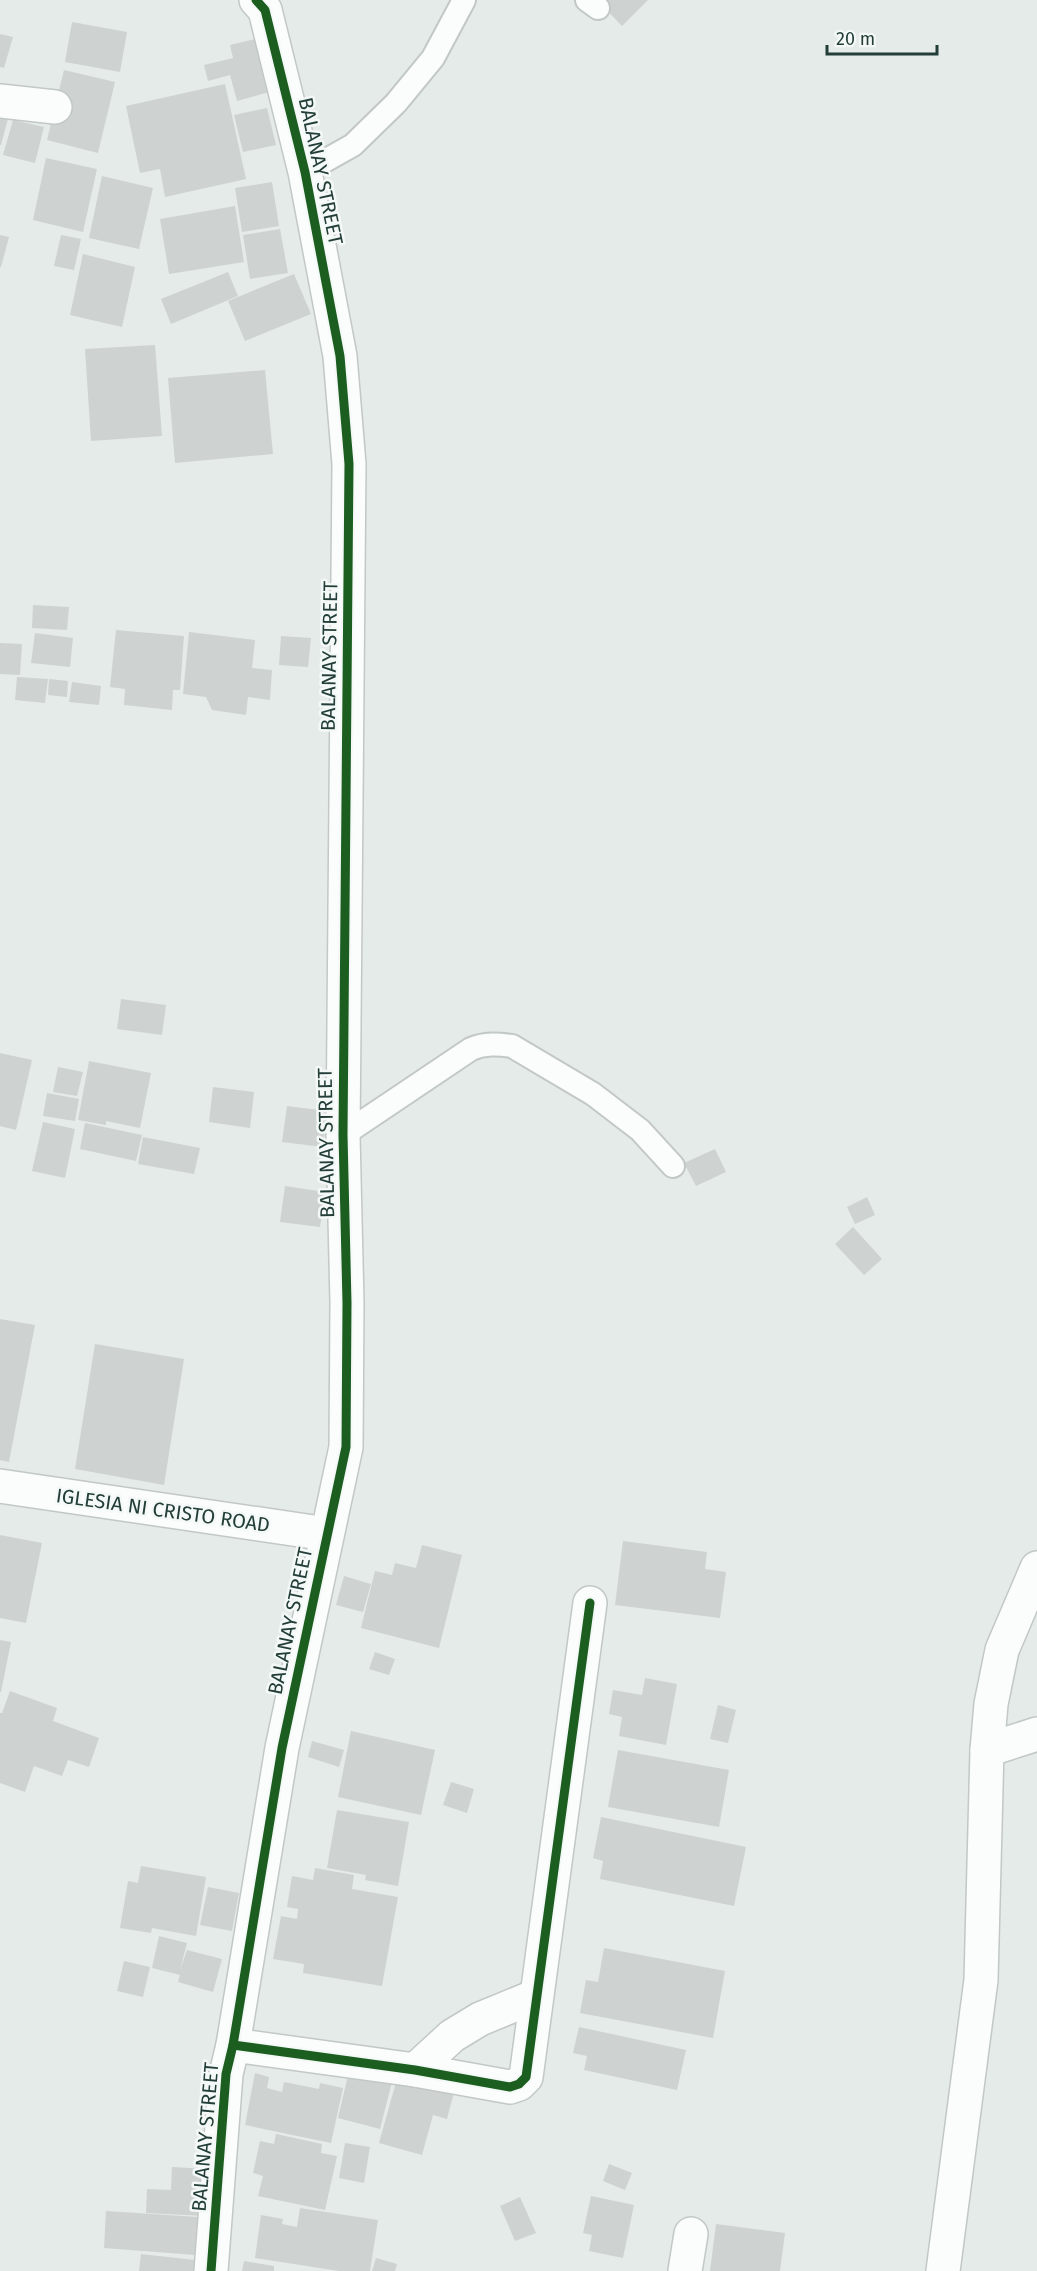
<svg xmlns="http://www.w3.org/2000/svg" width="1037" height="2271" font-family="'Fira Sans',sans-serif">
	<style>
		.building { fill: #ced3d1 }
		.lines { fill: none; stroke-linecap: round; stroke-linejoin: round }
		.service-casing { stroke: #c2c8c5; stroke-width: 26 }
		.minor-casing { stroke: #c2c8c5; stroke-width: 36 }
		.service { stroke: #fbfcfc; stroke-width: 22 }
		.minor { stroke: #fbfcfc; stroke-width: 33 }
		.cycleway-casing { stroke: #f4f9f7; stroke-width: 13 }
		.cycleway { stroke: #1b5e20; stroke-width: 9 }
		.labels { text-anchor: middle; stroke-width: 5; stroke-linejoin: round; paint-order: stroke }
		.street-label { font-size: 20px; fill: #233e38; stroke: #f4f9f7 }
	</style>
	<rect width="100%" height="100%" fill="#e5ebe8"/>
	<!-- building -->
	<g class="building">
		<path d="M597 0H648L622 26Z"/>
		<path d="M72 22 127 32 120 72 65 62Z"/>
		<path d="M0 34 13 37 4 68 0 67Z"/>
		<path d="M259 38 273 91 237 101 230 75 208 81 204 65 233 58 230 45Z"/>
		<path d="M64 70 115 82 98 153 47 140Z"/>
		<path d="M225 84 246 179 165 197 160 169 140 173 126 106Z"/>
		<path d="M267 108 276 145 243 152 234 115Z"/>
		<path d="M0 113 9 115 1 145H0Z"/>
		<path d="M13 120 44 127 35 163 3 155Z"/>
		<path d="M46 158 97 169 83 232 33 220Z"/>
		<path d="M102 176 153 188 139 249 89 238Z"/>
		<path d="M272 182 279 226 242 232 235 188Z"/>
		<path d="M235 206 244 262 169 274 160 219Z"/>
		<path d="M280 229 288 273 250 279 243 235Z"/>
		<path d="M0 235 9 237 1 267H0Z"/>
		<path d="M61 235 81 239 74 270 54 266Z"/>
		<path d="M83 254 135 267 122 327 70 315Z"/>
		<path d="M228 272 238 296 171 324 161 299Z"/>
		<path d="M294 274 311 314 245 341 228 301Z"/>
		<path d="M155 345 162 436 91 441 85 349Z"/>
		<path d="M265 370 273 454 175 463 168 378Z"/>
		<path d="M33 605 69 607 67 630 32 628Z"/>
		<path d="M116 630 184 636 180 690H173L172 710 124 705 125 689 110 687Z"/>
		<path d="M189 632 255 640 252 668 272 670 270 700 248 697 246 715 212 710 206 697 183 694Z"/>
		<path d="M35 633 73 638 70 667 31 663Z"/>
		<path d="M281 636 311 638 308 667 279 665Z"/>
		<path d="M0 643 22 644 20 675 0 674Z"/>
		<path d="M17 677 48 679 45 703 15 700Z"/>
		<path d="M49 679 68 681 67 697 48 695Z"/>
		<path d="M72 682 101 686 99 705 69 702Z"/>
		<path d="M121 999 166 1005 162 1035 117 1029Z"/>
		<path d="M0 1053 32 1060 16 1130 0 1126Z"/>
		<path d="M89 1061 151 1073 140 1128 106 1121V1125L78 1120Z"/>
		<path d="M58 1067 83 1072 77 1096 53 1092Z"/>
		<path d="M213 1087 254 1092 250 1128 209 1122Z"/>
		<path d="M47 1093 79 1099 75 1121 43 1116Z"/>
		<path d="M287 1106 327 1111 323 1147 282 1142Z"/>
		<path d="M43 1122 75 1129 65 1178 32 1171Z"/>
		<path d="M85 1123 142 1135 136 1161 80 1149Z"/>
		<path d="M143 1137 200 1148 194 1174 138 1164Z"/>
		<path d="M715 1149 726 1172 696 1186 684 1163Z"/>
		<path d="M285 1186 325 1192 320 1227 280 1222Z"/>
		<path d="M867 1197 875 1215 855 1224 847 1207Z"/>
		<path d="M853 1227 882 1259 864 1275 835 1244Z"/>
		<path d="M0 1319 35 1325 9 1462 0 1460Z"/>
		<path d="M95 1344 184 1359 164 1485 75 1469Z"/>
		<path d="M0 1535 42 1543 26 1623 0 1618Z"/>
		<path d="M623 1541 707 1552 705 1569 726 1572 720 1618 615 1605Z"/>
		<path d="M422 1545 462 1555 439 1648 361 1628 375 1571 392 1575 395 1563 416 1568Z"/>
		<path d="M344 1576 371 1584 363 1612 336 1605Z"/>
		<path d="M0 1640 11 1642 1 1692H0Z"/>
		<path d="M375 1652 395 1659 389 1675 369 1669Z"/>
		<path d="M645 1678 677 1684 666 1745 619 1736 622 1717 609 1714 613 1690 642 1695Z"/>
		<path d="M10 1691 57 1708 53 1721 99 1738 89 1767 68 1760 62 1776 34 1766 25 1792 0 1783V1713H2Z"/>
		<path d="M718 1705 736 1710 728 1743 710 1739Z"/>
		<path d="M351 1731 435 1750 421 1815 338 1797Z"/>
		<path d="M312 1741 344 1750 339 1767 308 1757Z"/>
		<path d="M618 1750 729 1770 719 1827 608 1807Z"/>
		<path d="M451 1782 474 1789 467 1813 443 1805Z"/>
		<path d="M337 1810 409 1822 398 1886 365 1880 366 1875 327 1868Z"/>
		<path d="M601 1817 746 1847 734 1906 600 1879 603 1861 593 1858Z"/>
		<path d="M141 1866 206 1877 196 1936 152 1928 151 1933 120 1928 128 1881 138 1883Z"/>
		<path d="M315 1868 354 1875 352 1889 398 1897 382 1986 303 1973 304 1964 273 1959 281 1916 297 1919 298 1909 287 1907 292 1876 313 1880Z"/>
		<path d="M208 1887 239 1893 232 1931 200 1925Z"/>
		<path d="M159 1936 187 1943 180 1970 187 1950 222 1959 213 1992 178 1982 180 1975 152 1968Z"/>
		<path d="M604 1948 725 1971 713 2038 580 2013 586 1980 598 1982Z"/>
		<path d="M124 1961 150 1967 143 1997 117 1991Z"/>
		<path d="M579 2027 686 2050 677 2090 584 2070 587 2056 573 2053Z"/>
		<path d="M350 2067 393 2078 380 2129 338 2118Z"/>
		<path d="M255 2073 269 2077 267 2088 282 2092 284 2082 319 2089 320 2083 343 2088 331 2143 245 2125Z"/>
		<path d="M398 2075 454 2092 447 2119 433 2115 422 2155 379 2143Z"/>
		<path d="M276 2134 322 2144 321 2153 337 2156 325 2210 258 2196 263 2176 253 2173 260 2141 274 2144Z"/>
		<path d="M345 2143 370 2147 364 2183 339 2178Z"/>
		<path d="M609 2164 632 2173 625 2190 603 2181Z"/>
		<path d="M172 2167 208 2169 205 2216 146 2213 147 2189 171 2190Z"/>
		<path d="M591 2196 634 2205 623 2258 589 2251 592 2235 583 2233Z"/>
		<path d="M520 2197 536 2233 515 2241 500 2206Z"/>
		<path d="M300 2208 378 2220 370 2271H339L255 2258 261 2215 283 2219 282 2224 297 2227Z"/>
		<path d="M106 2211 198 2217 195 2255 104 2248Z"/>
		<path d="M716 2224 785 2233 780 2271H710Z"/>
		<path d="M141 2254 195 2260 193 2271H139Z"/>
		<path d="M376 2258 397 2264 395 2271H372Z"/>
		<path d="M244 2261 274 2266V2271H242Z"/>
	</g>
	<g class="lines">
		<defs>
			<g id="service">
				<path d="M587 0 598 8"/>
				<path d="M305 172 353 145 396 103 433 58 464 0"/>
				<path d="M343 1135 471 1049C485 1043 498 1044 512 1046L593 1094 640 1130 673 1166"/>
			</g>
			<g id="minor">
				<path d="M0 101 55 107"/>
				<path d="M0 1486 327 1534"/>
				<path d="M987 1750 1037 1734"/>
				<path d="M233 2045 415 2070 510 2087 519 2084 526 2077 590 1603"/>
				<path d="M415 2070 452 2036 480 2019 536 1996"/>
				<path d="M211 2271 226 2074 233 2045 282 1748 346 1447 347 1303 343 1135 349 464 340 356 305 172 265 10 256 0"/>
				<path d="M685 2271 691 2234"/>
				<path d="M943 2271 981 1980 987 1750 991 1704 1002 1650 1037 1568"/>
			</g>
		</defs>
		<!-- service casing -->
		<use href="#service" class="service-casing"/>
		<!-- minor casing -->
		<use href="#minor" class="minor-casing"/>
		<!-- service -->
		<use href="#service" class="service"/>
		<!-- minor -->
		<use href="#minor" class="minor"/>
		<defs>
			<g id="cycleway">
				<path d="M233 2045 415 2070 510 2087 519 2084 526 2077 590 1603"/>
				<path d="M211 2271 226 2074 233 2045 282 1748 346 1447 347 1303 343 1135 349 464 340 356 305 172 265 10 256 0"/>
			</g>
		</defs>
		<!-- cycleway casing -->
		<use href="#cycleway" class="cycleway-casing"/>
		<!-- cycleway -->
		<use href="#cycleway" class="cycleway"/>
	</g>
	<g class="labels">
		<!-- street labels -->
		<g class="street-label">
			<text transform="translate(321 171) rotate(78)" y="7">BALANAY STREET</text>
			<text transform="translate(329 656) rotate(-89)" y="7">BALANAY STREET</text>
			<text transform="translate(326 1143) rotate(-91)" y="7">BALANAY STREET</text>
			<text transform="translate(163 1510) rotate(8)" y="7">IGLESIA NI CRISTO ROAD</text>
			<text transform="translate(290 1621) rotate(-78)" y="7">BALANAY STREET</text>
			<text transform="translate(205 2137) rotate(-85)" y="7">BALANAY STREET</text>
		</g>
	</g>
	<!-- scale -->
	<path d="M827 45v9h110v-9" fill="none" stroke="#233e38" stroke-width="3"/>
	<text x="836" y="45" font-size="18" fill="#233e38" stroke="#f4f9f7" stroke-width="4.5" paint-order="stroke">20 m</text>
</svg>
